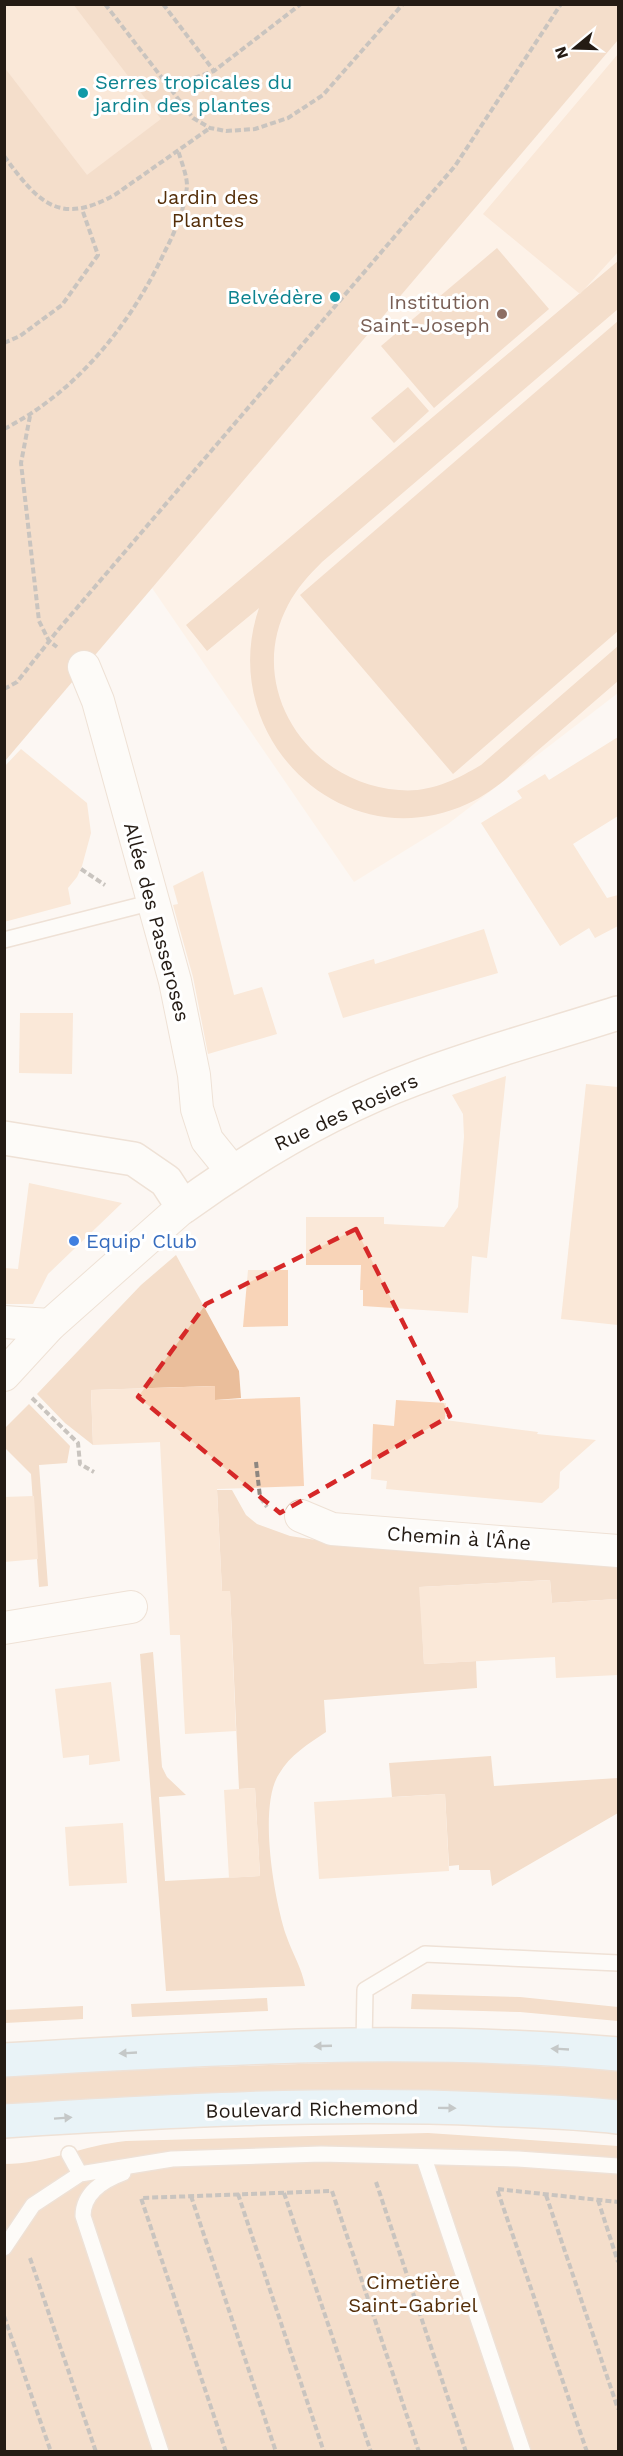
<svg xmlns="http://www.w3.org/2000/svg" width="623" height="2456" font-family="'Work Sans',sans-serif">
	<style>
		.built { fill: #ffebdc }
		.green { fill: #eabe9b }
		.building { fill: #f8d4b8 }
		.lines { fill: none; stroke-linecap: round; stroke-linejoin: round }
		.service-casing { stroke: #dfc6b3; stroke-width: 18 }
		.minor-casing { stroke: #dfc6b3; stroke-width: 34 }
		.tertiary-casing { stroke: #dfc6b3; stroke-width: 36 }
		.secondary-casing { stroke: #dfc6b3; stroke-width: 36 }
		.path { stroke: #8d8680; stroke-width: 4; stroke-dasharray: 6 3; stroke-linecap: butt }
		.service { stroke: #fff; stroke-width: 15 }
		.minor { stroke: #fff; stroke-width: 32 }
		.tertiary { stroke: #fff; stroke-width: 33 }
		.secondary { stroke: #d3eefd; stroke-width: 33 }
		.oneway { fill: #848f94 }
		.marked { fill: none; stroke: #d62828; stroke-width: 4.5; stroke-dasharray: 12 8; stroke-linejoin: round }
		.culture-dot { fill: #0f9aa8; stroke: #fff; stroke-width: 2 }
		.education-dot { fill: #8d6e63; stroke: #fff; stroke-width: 2 }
		.shop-dot { fill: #3f7fe0; stroke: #fff; stroke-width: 2 }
		.labels { text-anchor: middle; stroke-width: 6; stroke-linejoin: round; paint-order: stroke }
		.culture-label { font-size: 20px; fill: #0d838f; stroke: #fff; text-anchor: start }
		.park-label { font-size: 20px; fill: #542e09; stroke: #fff }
		.education-label { font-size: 20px; fill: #785e54; stroke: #fff; text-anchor: end }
		.street-label { font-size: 20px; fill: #241b14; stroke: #fff }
		.shop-label { font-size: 20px; fill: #366cbe; stroke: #fff; text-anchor: start }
	</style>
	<rect width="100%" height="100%" fill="#fcf7f3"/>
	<!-- built -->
	<path class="built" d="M618 40V693L448 824 354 882 152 588Z"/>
	<!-- green -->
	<g class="green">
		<path d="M5 5H618V40L5 761Z"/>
		<path d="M497 248 549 309 434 408 381 346Z"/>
		<path d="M618 261V309L322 562C309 575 297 588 288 605 244 688 309 784 399 790 429 793 456 780 481 765L618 646V681C591 704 564 728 536 752 515 771 494 792 467 804 342 861 215 736 259 608L207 651 186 625Z"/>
		<path d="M618 321V631L453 774 300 595Z"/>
		<path d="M408 387 429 411 394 443 371 418Z"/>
		<path d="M176 1255 239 1371 241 1398 215 1400 214 1386 91 1390 93 1445 65 1423 37 1394 141 1285Z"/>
		<path d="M29 1404 70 1446 67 1463 39 1465 48 1586 39 1587 31 1474 5 1448 4 1429Z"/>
		<path d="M217 1490H232L246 1515 257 1524 290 1536 368 1548 618 1566V1599L552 1603 550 1580 420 1587 424 1664 476 1661 477 1688 324 1700 326 1732C308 1744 290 1755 279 1774 258 1806 274 1899 286 1935 292 1953 302 1968 305 1986L166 1991 140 1654 153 1652 162 1767 167 1777 186 1795 159 1797 165 1881 260 1876 255 1788 239 1789 230 1591H222Z"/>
		<path d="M491 1756 494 1786 618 1778V1813L492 1886 490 1870H459V1865L449 1866 445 1794 392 1797 389 1763Z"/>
		<path d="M412 1994 520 1997 618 2007V2021L520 2012 411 2009Z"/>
		<path d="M267 1998 268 2011 132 2017 131 2004Z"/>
		<path d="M83 2006V2019L5 2023V2010Z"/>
		<path d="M421 2060 618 2070V2104L5 2109V2074Z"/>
		<path d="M428 2133 618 2146V2451H5L4 2164C47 2164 84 2145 126 2141Z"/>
	</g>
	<!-- building -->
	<g class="building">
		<path d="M4 4H73L161 119 87 175 4 67Z"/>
		<path d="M618 54V252L580 294 483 214Z"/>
		<path d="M618 737V816L573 844 607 898 618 895V926L595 938 589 928 560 946 481 823 522 798 517 791 545 774 549 780Z"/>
		<path d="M21 749 87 803 91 833 82 866 77 877 68 888 71 904 4 922V767Z"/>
		<path d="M203 871 234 995 262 987 277 1034 208 1054 193 977 173 905 178 904 173 886Z"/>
		<path d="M484 929 498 973 343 1018 328 973 374 959 375 964Z"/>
		<path d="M20 1013H73L72 1074 19 1073Z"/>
		<path d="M506 1076 487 1258 472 1256 468 1313 363 1306V1290H360L361 1265H306V1217H384V1224L444 1227 458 1207 464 1137 463 1114 452 1095Z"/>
		<path d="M586 1084 618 1087V1325L561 1319Z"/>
		<path d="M29 1183 122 1203 48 1274 33 1304H4V1268L18 1269Z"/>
		<path d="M248 1270H288V1326L243 1327Z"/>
		<path d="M215 1386V1400L300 1397 304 1486 217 1489 222 1591H230L236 1731 185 1734 180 1635H170L160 1442 93 1445 91 1390Z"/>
		<path d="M396 1400 446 1403 445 1420 538 1432 537 1434 596 1440 560 1472 559 1488 542 1503 386 1489 387 1481 371 1479 373 1424 394 1426Z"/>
		<path d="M34 1496 38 1559 4 1562V1497Z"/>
		<path d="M550 1580 552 1603 618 1599V1675L556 1678 555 1657 424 1664 419 1587Z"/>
		<path d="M111 1682 120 1761 89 1765V1755L63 1758 55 1689Z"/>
		<path d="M255 1788 260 1876 229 1878 224 1790Z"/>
		<path d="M445 1794 449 1871 319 1879 314 1802Z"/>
		<path d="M123 1823 127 1883 69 1886 65 1827Z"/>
	</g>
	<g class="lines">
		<defs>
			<g id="service">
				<path d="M4 940 153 902"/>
				<path d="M364 2045 365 1990 425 1954 618 1963"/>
				<path d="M69 2154 80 2174"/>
				<path d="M424 2158 523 2452"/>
				<path d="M123 2173C104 2180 83 2193 83 2216L161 2452"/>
				<path d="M4 2248 33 2205 80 2174 172 2159 321 2154 518 2159 618 2166"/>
			</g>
			<g id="minor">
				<path d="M84 667 98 701 175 981 194 1075 197 1109 207 1140 232 1171"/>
				<path d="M4 1322 50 1325"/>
				<path d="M4 1375 50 1325 183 1207"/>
				<path d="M301 1516 332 1529 618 1551"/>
				<path d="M4 1628 131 1607"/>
			</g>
			<path id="tertiary" d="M4 1138 134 1159 166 1181 183 1207C255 1155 331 1110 414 1079 481 1053 550 1035 618 1013"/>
			<g id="secondary">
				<path d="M4 2060C209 2048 414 2036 618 2054"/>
				<path d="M4 2121C165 2111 326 2102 487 2109 531 2111 575 2112 618 2117"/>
			</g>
		</defs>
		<!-- service casing -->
		<use href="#service" class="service-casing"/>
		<!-- minor casing -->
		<use href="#minor" class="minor-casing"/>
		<!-- tertiary casing -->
		<use href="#tertiary" class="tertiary-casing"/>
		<!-- secondary casing -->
		<use href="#secondary" class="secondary-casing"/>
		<!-- path -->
		<g class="path">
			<path d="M105 4 193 118 210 128 226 131 255 129 288 118 323 95 403 4"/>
			<path d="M163 4 214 71"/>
			<path d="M169 87 214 71 301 4"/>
			<path d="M4 156C38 202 59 227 116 194L210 128"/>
			<path d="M4 343 20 336 62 305 98 255 82 209"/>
			<path d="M30 416 21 463 39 621 49 641 57 647"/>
			<path d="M4 429C77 392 131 324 165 251 175 232 185 208 187 186 187 175 181 161 178 150"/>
			<path d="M4 689 17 682 58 630 455 166 561 4"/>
			<path d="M81 869 105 885"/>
			<path d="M32 1398 78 1443 80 1464 94 1472"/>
			<path d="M256 1462 260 1497 267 1507"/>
			<path d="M376 2182 466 2452"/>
			<path d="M284 2193 371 2452"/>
			<path d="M238 2194 324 2452"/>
			<path d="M546 2195 618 2409"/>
			<path d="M191 2196 276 2452"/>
			<path d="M598 2200 618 2262"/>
			<path d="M30 2258 96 2452"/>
			<path d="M4 2316 51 2452"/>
			<path d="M4 2449 5 2452"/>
			<path d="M226 2452 141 2198 332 2191 419 2452"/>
			<path d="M587 2452 497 2189 618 2202"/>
		</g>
		<!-- service -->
		<use href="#service" class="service"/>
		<!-- minor -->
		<use href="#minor" class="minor"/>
		<!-- tertiary -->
		<use href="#tertiary" class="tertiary"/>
		<!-- secondary -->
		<use href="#secondary" class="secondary"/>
	</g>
	<!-- one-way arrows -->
	<defs><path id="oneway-solid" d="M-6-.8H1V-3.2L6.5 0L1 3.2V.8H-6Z" transform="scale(1.5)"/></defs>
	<g class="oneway">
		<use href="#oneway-solid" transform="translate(323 2046) rotate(178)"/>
		<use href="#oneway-solid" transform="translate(560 2049) rotate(-177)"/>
		<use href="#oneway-solid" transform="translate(128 2053) rotate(177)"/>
		<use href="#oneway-solid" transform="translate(447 2108) rotate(1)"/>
		<use href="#oneway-solid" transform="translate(63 2118) rotate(-4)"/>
	</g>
	<!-- marked area -->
	<path d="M0 0H623V2456H0ZM356 1229 450 1416 280 1513 138 1397 206 1304Z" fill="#fcf7f3" fill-opacity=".55" fill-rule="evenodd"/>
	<path class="marked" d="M356 1229 450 1416 280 1513 138 1397 206 1304Z"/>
	<!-- markers -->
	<g class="culture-dot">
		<circle cx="83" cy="93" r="6"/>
		<circle cx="335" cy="297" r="6"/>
	</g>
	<circle class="education-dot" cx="502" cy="314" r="6"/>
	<circle class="shop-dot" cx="74" cy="1241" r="6"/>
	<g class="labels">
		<!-- culture labels -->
		<g class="culture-label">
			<text x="95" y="89">Serres tropicales du<tspan x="95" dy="23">jardin des plantes</tspan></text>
			<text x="323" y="304" text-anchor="end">Belvédère</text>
		</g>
		<!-- park labels -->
		<g class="park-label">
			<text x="208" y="204">Jardin des<tspan x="208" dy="23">Plantes</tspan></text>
			<text x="413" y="2289">Cimetière<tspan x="413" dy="23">Saint-Gabriel</tspan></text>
		</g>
		<!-- education labels -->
		<g class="education-label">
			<text x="490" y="309">Institution<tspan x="490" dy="23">Saint-Joseph</tspan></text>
		</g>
		<!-- street labels -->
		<g class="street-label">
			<text transform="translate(157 922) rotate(75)" y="7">Allée des Passeroses</text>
			<text transform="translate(346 1112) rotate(-25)" y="7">Rue des Rosiers</text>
			<text transform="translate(459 1538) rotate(4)" y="7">Chemin à l'Âne</text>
			<text transform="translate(312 2109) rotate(-1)" y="7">Boulevard Richemond</text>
		</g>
		<!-- shop labels -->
		<g class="shop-label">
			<text x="86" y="1248">Equip' Club</text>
		</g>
	</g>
	<!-- border -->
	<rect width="623" height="2456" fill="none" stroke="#241b14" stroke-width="12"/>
	<!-- north arrow -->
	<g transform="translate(575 48) rotate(251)" stroke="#ffffff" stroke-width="4.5" paint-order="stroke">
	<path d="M0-4.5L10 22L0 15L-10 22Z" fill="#241b14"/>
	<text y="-9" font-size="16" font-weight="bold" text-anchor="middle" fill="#241b14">N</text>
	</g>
</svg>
